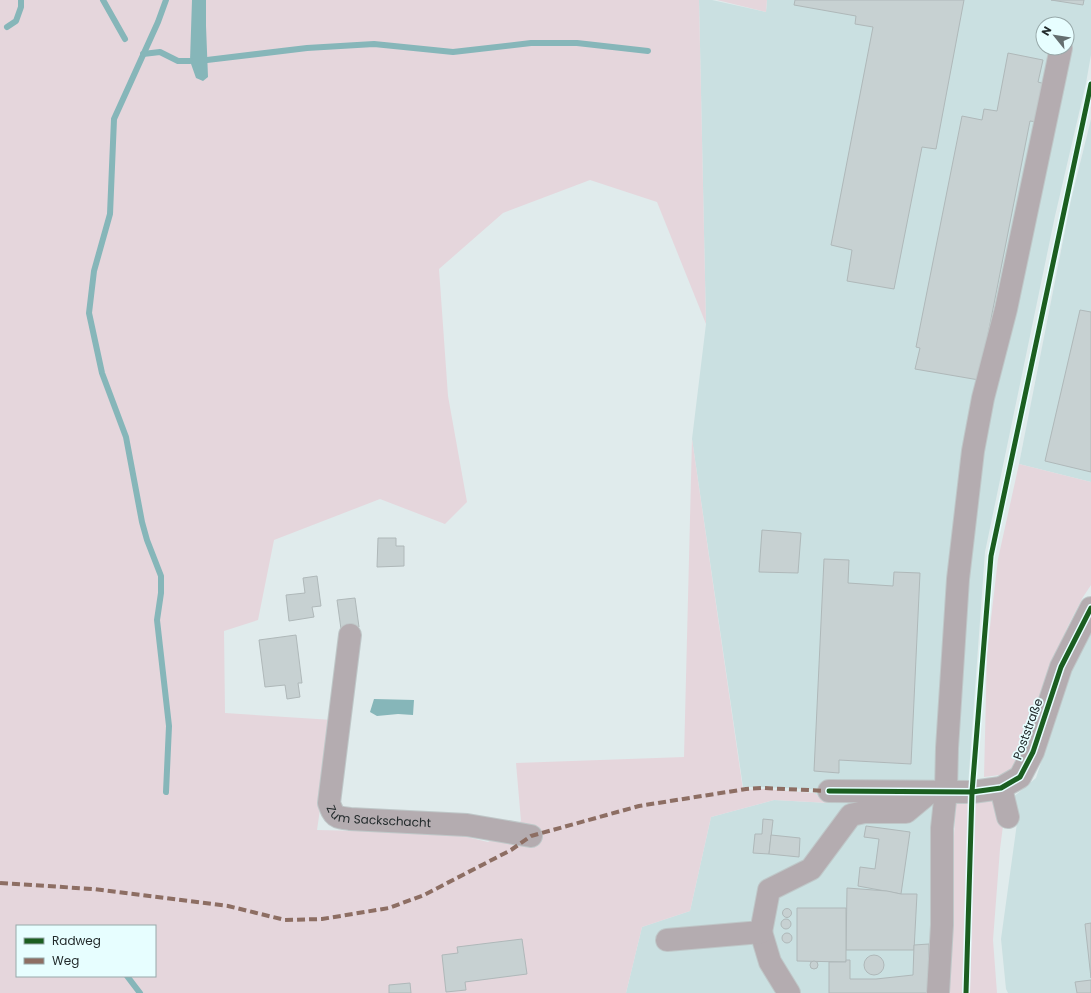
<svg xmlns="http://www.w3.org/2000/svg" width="1091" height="993" font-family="Poppins,sans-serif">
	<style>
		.built { fill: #cae0e1; fill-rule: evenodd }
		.green { fill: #e5d6dc; fill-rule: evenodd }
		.water { fill: #86b6b9 }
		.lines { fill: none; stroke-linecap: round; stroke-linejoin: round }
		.stream { stroke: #86b6b9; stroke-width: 6 }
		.building { fill: #c7d1d2; stroke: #afb8b9 }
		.minor-casing { stroke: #bfc7c8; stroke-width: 24 }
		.minor { stroke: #b4acb0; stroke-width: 22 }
		.quiet { stroke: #8d6e63; stroke-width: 4; stroke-dasharray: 8 4; stroke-linecap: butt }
		.cycleway-casing { stroke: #e7feff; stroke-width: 8 }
		.cycleway { stroke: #1b5e20; stroke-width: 5 }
		.labels { text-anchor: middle; stroke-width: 3.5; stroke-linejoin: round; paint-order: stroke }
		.street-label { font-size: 12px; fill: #222a2b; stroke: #e7feff }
	</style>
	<rect width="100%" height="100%" fill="#e0ebec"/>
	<!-- built -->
	<g class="built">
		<path d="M699 0H712L766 12 767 0H1091V55L1086 83 1055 216 985 552 968 786 828 790 762 787H743L692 439 706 324ZM1043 24H1067V48H1043Z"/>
		<path d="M1091 119V482L1019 464 1071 200Z"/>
		<path d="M1091 607V993H1008L1006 989 1001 939 1017 823 1012 798 1036 778Z"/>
		<path d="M814 793 956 797 950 895 943 993H626L642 927 690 911 711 817 774 800 829 803Z"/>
	</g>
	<!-- green -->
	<g class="green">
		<path d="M0 0H699L706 324 657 202 590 180 503 213 439 269 448 396 467 502 445 524 380 499 274 540 258 620 224 631 225 713 333 720 317 830 450 833 488 842 521 821 516 763 684 757 692 439 743 790 763 789 814 793 830 803 774 800 711 817 690 911 642 927 626 993H0ZM17 926H155V976H17Z"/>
		<path d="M717 0H767L766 12Z"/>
		<path d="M1019 464 1091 482V585L1083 597 1067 628 1039 703 1023 755 1007 774 984 777 987 653 998 559Z"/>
		<path d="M956 797 998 799 1004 818 1000 849 993 940 997 993H943L951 895Z"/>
	</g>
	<!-- water -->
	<g class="water">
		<path d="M192 0H206V26L208 77 203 81 196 78 190 61Z"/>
		<path d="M374 699 414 700 413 715 398 714 377 716 370 712Z"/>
	</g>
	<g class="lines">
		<!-- stream -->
		<g class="stream">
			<path d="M103 0 125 39"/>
			<path d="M166 0 158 22 114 119 110 214 94 271 89 313 102 373 126 437 142 522 147 540 161 576V593L157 620 169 726 166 792"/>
			<path d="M7 27 16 21 21 7V0"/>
			<path d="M143 54 160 52 178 61H190"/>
			<path d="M207 60 307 48 374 44 453 52 531 43H577L648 51"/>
			<path d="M127 976 140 993"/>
		</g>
	</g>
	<!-- building -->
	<g class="building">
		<path d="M795 0H964L936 149 922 147 894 289 847 281 852 250 831 245 873 27 855 24 856 16 794 5Z"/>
		<path d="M1051 0H1084L1083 5Z"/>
		<path d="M1008 53 1043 60 1038 82 1045 84 1037 122 1030 121 979 380 915 369 920 348 916 347 962 116 982 120 984 109 997 111Z"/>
		<path d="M1080 310 1091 312V472L1045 461Z"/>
		<path d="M762 530 801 533 798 573 759 572Z"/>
		<path d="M378 538H396V546H404V566L377 567Z"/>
		<path d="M824 559 849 560 848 583 893 586 894 572 920 573 911 764 839 760V773L814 771Z"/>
		<path d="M317 576 321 606 312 607 314 617 289 621 286 595 305 593 303 578Z"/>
		<path d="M355 598 359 627 341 629 337 600Z"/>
		<path d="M296 635 302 683H298L300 697 287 699 285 685 265 687 259 640Z"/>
		<path d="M763 819 773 820 769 854 753 853 755 834H762Z"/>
		<path d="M866 826 910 832 901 894 858 886 860 867 875 869 879 839 864 837Z"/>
		<path d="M771 835 800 838 799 857 769 854Z"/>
		<path d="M847 888 887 891 901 894H917L914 950H846Z"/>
		<path d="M797 908H846V962L797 961Z"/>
		<circle cx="787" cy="913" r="4.5"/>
		<circle cx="786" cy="924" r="5"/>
		<path d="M1091 923V978L1085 924Z"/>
		<circle cx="787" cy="938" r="5"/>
		<path d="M522 939 527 974 465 982 466 990 446 992 442 955 458 953 457 947Z"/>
		<path d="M929 944 928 993H829V962H846V960H850V979H876L913 975 914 945Z"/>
		<circle cx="874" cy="965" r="10"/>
		<circle cx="814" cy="965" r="4"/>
		<path d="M1091 980V993H1077L1075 982Z"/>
		<path d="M410 983 411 993H389V985Z"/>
	</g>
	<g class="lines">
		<defs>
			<g id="minor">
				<path id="s1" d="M350 635 329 803C334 817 335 817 350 819L467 825 531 836"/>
				<path d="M1001 788 1008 817"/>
				<path d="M829 791 972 792 1001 788 1020 777 1033 752 1061 667 1091 608"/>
				<path d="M761 932 770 962 789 993"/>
				<path d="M667 940 761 932 769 890 811 869 851 815 864 812H906L930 792"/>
				<path d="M938 993 942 925V828L946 791 947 748 958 579 973 451 983 398 1006 309 1061 48"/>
			</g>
		</defs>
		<!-- minor casing -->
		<use href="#minor" class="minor-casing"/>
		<!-- minor -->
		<use href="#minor" class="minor"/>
		<!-- quiet -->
		<path class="quiet" d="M0 883 93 889 228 906 285 920 322 919 389 908 424 895 511 850 531 836 639 806 746 789 763 788 829 791"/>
		<defs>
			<g id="cycleway">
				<path d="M829 791 972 792 1001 788 1020 777 1033 752 1061 667 1091 608"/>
				<path d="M966 993 972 792 991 556 1091 84"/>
			</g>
		</defs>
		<!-- cycleway casing -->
		<use href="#cycleway" class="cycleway-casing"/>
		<!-- cycleway -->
		<use href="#cycleway" class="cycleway"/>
	</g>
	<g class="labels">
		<!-- street labels -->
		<g class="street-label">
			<text transform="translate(1028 729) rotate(-70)" y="4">Poststraße</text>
			<text dy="4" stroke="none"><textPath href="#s1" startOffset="226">Zum Sackschacht</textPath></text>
		</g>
	</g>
	<!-- legend -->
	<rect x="16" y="925" width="140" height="52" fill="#e7feff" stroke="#98a9aa"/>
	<rect x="24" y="938" width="20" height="6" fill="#1b5e20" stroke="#98a9aa"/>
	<text x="52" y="945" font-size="12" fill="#222a2b">Radweg</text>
	<rect x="24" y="958" width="20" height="6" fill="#8d6e63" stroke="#98a9aa"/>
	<text x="52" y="965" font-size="12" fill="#222a2b">Weg</text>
	<!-- north arrow -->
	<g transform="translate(1055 36) rotate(300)"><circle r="19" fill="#e7feff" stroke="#98a9aa"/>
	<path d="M0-3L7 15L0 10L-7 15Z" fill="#646e6f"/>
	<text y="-6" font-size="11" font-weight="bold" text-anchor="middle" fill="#222a2b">N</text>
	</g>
</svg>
